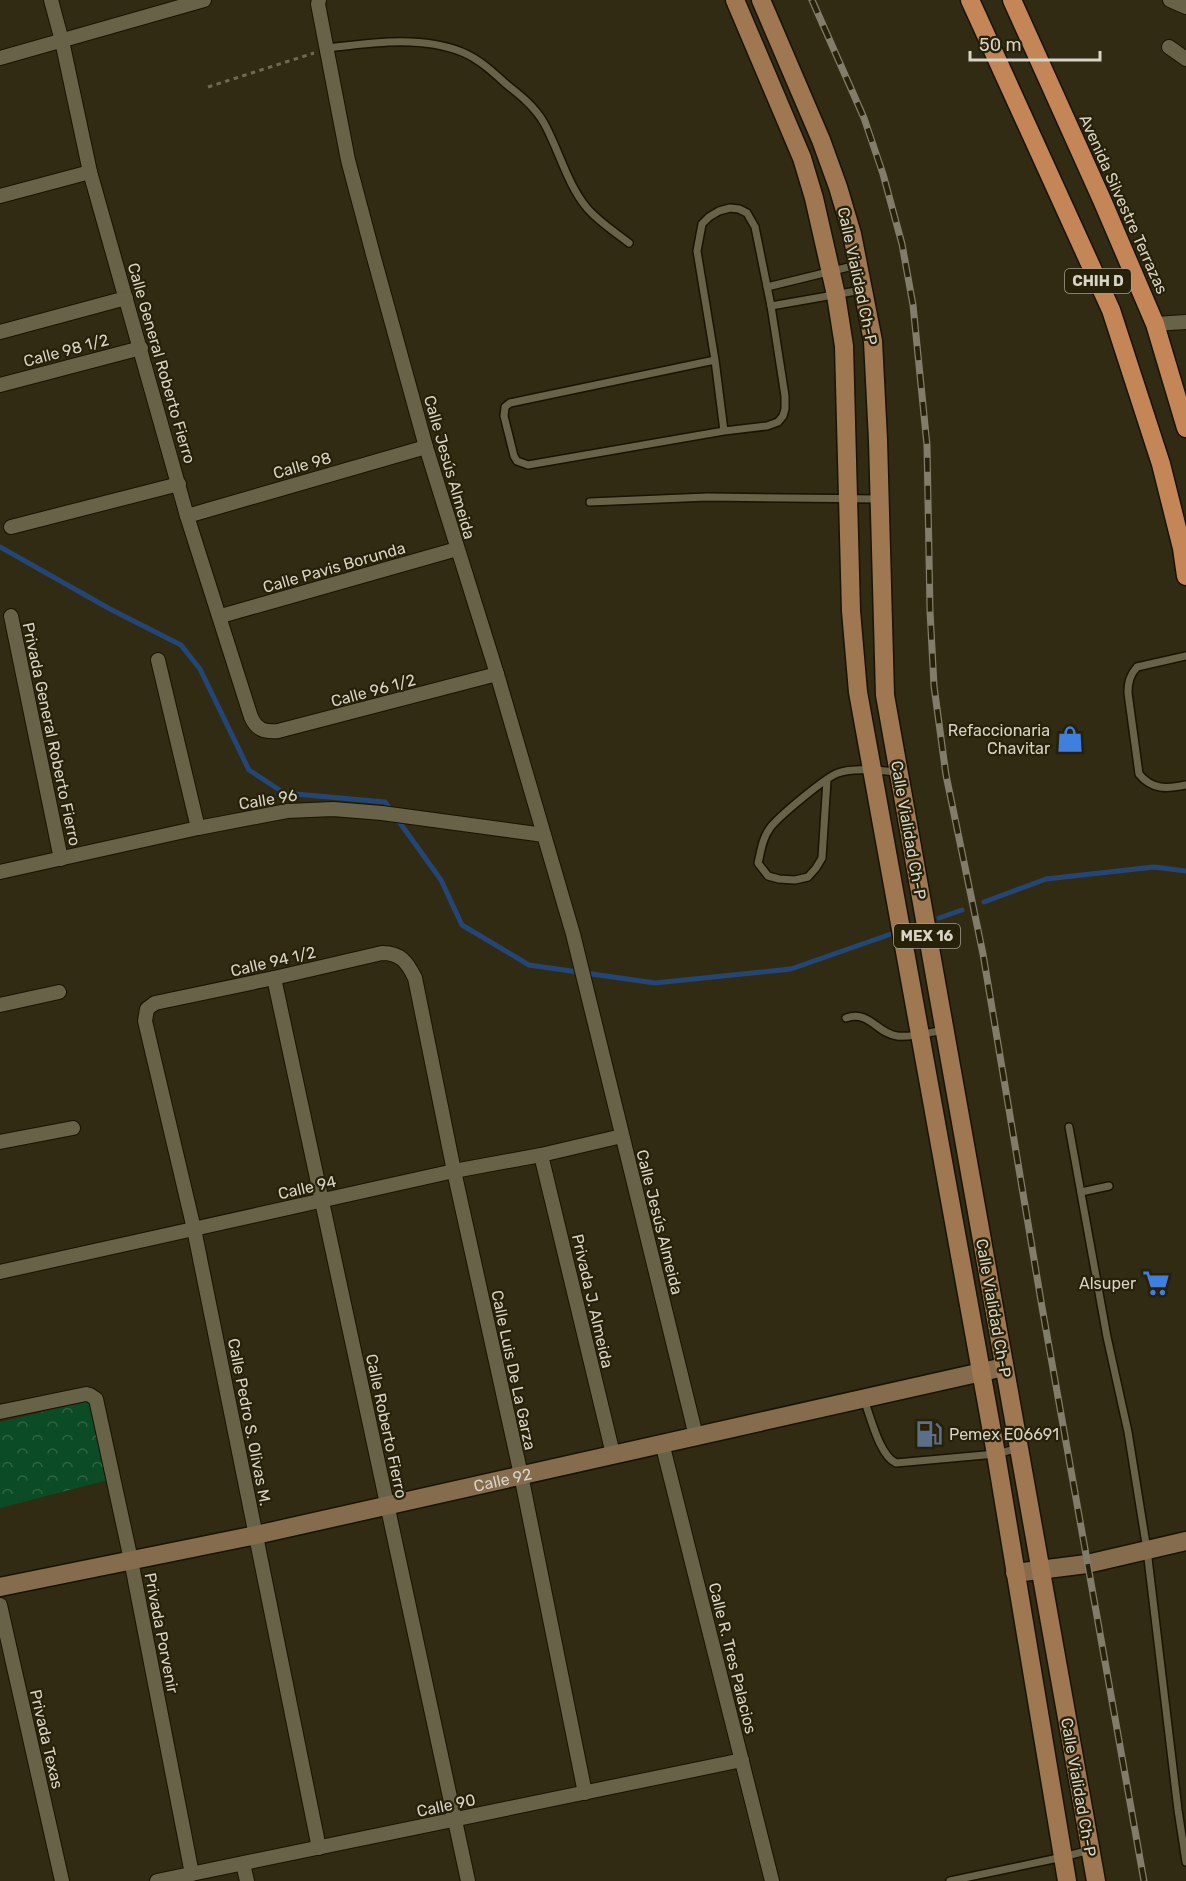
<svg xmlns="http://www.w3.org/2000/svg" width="1186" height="1881" font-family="Rubik,sans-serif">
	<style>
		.park { fill: url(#park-crowns) }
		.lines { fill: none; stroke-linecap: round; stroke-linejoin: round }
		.stream { stroke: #244676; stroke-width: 5 }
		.lane-casing { stroke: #191300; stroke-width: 10 }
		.street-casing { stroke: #191300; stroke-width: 16 }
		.secondary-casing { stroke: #191300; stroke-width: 21 }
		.primary-casing { stroke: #191300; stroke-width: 21 }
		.highway-casing { stroke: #191300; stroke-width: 21 }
		.path { stroke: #6e6954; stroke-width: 3; stroke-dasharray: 4.5 4.5; stroke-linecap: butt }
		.lane { stroke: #686248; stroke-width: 7 }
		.street { stroke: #686248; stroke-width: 14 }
		.secondary { stroke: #846c4c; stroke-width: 18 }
		.primary { stroke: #9f7751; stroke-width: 18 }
		.highway { stroke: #c48557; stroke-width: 18 }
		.rail-casing { stroke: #827d6a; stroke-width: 7 }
		.rail { stroke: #272109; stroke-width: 4.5; stroke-dasharray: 14; stroke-linecap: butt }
		.labels { text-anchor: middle; stroke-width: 4.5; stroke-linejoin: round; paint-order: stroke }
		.shield { fill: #272109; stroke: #a29e8d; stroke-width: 1.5 }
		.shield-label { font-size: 15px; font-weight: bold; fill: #d7d3c5 }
		.street-label { font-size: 16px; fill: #d7d3c5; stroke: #272109 }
		.poi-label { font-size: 16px; fill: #d7d3c5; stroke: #272109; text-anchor: end }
	</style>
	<defs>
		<pattern id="park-crowns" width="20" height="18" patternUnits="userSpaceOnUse" patternTransform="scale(1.5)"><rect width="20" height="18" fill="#0b4b25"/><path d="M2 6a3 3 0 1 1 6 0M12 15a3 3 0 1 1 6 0" fill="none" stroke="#2e6443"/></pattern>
	</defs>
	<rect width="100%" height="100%" fill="#312b13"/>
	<!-- park -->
	<path class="park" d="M89 1401 93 1407 108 1480 0 1508V1422Z"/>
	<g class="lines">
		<!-- stream -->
		<g class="stream">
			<path d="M0 547 110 609 181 645 200 669 249 770 284 793 385 802 441 880 462 925 529 965 655 983 791 969 891 934"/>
			<path d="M984 902 1046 879 1154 867 1186 871"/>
			<path d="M939 918 962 910"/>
		</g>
		<defs>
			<g id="lane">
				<path d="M327 48C370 43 421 35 462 52 479 59 493 72 506 84 520 95 535 107 544 123 559 150 567 184 587 208 599 222 615 232 629 243"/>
				<path d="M767 287 857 265"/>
				<path d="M771 306 862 290"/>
				<path d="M715 360 510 403 505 407 504 416 514 456 517 461 528 465 724 431 767 426 778 422 783 416 785 409V396L771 306 755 227 747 213 739 209 730 208 719 211 709 217 702 224 697 251 715 360 724 431"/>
				<path d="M590 502 707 497 879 499"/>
				<path d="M1186 656 1137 667C1130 675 1128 682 1128 693L1139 774C1152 790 1167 789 1186 785"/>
				<path d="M827 780 822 858 816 868 808 877 795 880 779 879 768 876 758 863C761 851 762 839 770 828 778 817 826 777 838 773 854 767 882 771 898 772"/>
				<path d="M846 1018C870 1010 876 1033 897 1036 912 1038 930 1032 944 1030"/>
				<path d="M1069 1127 1107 1337 1128 1432 1147 1550 1178 1810 1186 1862"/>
				<path d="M1081 1192 1109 1186"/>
				<path d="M864 1400C871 1417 879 1455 896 1463L996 1454 1019 1448"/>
				<path d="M950 1881 1063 1857 1090 1850"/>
			</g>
			<g id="street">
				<path d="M51 0 62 41 90 172 187 516 251 717C257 730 264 732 278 731L497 674"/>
				<path d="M319 0 318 4 348 160 374 258 426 447 497 674 573 934 696 1436"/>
				<path d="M1170 0 1186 7"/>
				<path d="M1169 47 1186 59"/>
				<path d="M0 58 204 0"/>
				<path d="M0 196 90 172"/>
				<path d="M1155 324 1186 322"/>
				<path d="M0 332 126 298"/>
				<path d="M0 385 141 348"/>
				<path d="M187 516 426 447"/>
				<path d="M11 527 179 484"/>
				<path d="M11 616 61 859"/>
				<path d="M221 616 457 549"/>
				<path d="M158 660 198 828"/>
				<path d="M0 872 198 828 287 811 333 809 382 813 544 835"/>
				<path d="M274 978 468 1881"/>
				<path d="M0 1005 59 992"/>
				<path d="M0 1142 73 1128"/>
				<path d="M541 1155 613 1454"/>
				<path d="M0 1272 454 1171 541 1155 622 1136"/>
				<path d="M0 1412 86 1394 90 1395 96 1399 131 1560 192 1874"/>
				<path d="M662 1443 772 1881"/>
				<path d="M0 1605 62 1881"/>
				<path d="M319 1848 194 1229 145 1021 147 1009 155 1003 274 978 382 953C401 953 407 962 415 978L454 1171 521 1475 585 1793"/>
				<path d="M243 1864 247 1881"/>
				<path d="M157 1881 742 1760"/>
			</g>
			<g id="secondary">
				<path d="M1015 1573 1087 1564 1186 1541"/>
				<path id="s1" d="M0 1587 256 1535 1004 1367"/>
			</g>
			<g id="primary">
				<path d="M735 0 802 158 814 198 836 295 844 346 851 611 858 692 996 1454 1067 1881"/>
				<path d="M761 0 821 140 838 187 852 234 873 341 878 440 885 695 1096 1881"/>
			</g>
			<g id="highway">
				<path d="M970 0 1111 310 1161 464 1182 548 1186 576"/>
				<path d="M1012 0 1102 200 1155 324 1186 428"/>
			</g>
		</defs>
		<!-- lane casing -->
		<use href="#lane" class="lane-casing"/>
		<!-- street casing -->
		<use href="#street" class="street-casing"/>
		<!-- secondary casing -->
		<use href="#secondary" class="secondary-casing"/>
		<!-- primary casing -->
		<use href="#primary" class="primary-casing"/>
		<!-- highway casing -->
		<use href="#highway" class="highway-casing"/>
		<!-- path -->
		<path class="path" d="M208 87 314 53"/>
		<!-- lane -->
		<use href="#lane" class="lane"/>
		<!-- street -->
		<use href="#street" class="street"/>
		<!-- secondary -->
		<use href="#secondary" class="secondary"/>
		<!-- primary -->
		<use href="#primary" class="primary"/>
		<!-- highway -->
		<use href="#highway" class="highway"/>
		<defs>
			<path id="rail" d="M812 0 864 118 883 174 902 244 913 305 927 445 930 611 934 686 946 775 983 954 1042 1307 1144 1881"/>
		</defs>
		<!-- rail casing -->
		<use href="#rail" class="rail-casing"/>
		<!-- rail -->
		<use href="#rail" class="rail"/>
	</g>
	<!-- icons -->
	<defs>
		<symbol id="shop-bare" viewBox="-9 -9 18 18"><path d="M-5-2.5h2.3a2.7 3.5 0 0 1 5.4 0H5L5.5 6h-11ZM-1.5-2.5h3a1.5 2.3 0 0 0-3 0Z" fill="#3f7fe0" stroke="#272109" stroke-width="2.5" paint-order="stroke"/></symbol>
		<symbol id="supermarket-bare" viewBox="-9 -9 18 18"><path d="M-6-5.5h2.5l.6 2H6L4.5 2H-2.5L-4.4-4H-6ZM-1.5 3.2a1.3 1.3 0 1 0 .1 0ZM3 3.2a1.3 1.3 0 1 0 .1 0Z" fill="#3f7fe0" stroke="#272109" stroke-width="2.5" paint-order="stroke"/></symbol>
		<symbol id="fuel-bare" viewBox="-9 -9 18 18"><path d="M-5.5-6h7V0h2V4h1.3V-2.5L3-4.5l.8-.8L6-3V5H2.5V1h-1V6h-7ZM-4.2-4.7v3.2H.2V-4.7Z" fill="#5c6f8a" stroke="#272109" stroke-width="2.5" paint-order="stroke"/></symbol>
	</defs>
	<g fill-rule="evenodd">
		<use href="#shop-bare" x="1051" y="720" width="38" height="38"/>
		<use href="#supermarket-bare" x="1137" y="1264" width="38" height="38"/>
		<use href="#fuel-bare" x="910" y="1415" width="38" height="38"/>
	</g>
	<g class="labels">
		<!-- shield labels -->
		<g class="shield">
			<rect x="1065" y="269" width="66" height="24" rx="4.5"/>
			<rect x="894" y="924" width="66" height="24" rx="4.5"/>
		</g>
		<g class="shield-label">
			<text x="1098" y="286">CHIH D</text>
			<text x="927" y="941">MEX 16</text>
		</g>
		<!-- street labels -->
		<g class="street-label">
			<text transform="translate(1124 204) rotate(66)" y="6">Avenida Silvestre Terrazas</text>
			<text transform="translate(858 276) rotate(78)" y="6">Calle Vialidad Ch-P</text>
			<text transform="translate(66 350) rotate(-15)" y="6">Calle 98 1/2</text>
			<text transform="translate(162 363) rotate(74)" y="6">Calle General Roberto Fierro</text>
			<text transform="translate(302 465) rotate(-16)" y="6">Calle 98</text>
			<text transform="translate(450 467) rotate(74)" y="6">Calle Jesús Almeida</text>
			<text transform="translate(334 567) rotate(-16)" y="6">Calle Pavis Borunda</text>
			<text transform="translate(373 690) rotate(-15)" y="6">Calle 96 1/2</text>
			<text transform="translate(52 734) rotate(78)" y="6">Privada General Roberto Fierro</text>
			<text transform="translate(268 799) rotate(-9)" y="6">Calle 96</text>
			<text transform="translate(909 830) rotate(80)" y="6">Calle Vialidad Ch-P</text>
			<text transform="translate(273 961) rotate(-13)" y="6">Calle 94 1/2</text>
			<text transform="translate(307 1187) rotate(-13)" y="6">Calle 94</text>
			<text transform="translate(660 1222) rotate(76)" y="6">Calle Jesús Almeida</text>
			<text transform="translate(593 1301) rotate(77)" y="6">Privada J. Almeida</text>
			<text transform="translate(994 1308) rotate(80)" y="6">Calle Vialidad Ch-P</text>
			<text transform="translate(514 1370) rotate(78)" y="6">Calle Luis De La Garza</text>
			<text transform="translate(250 1422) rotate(79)" y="6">Calle Pedro S. Olivas M.</text>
			<text transform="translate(387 1426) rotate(78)" y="6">Calle Roberto Fierro</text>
			<text dy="6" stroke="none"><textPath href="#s1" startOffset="514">Calle 92</textPath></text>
			<text transform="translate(162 1633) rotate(79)" y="6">Privada Porvenir</text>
			<text transform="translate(733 1658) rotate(76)" y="6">Calle R. Tres Palacios</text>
			<text transform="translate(47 1739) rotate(77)" y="6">Privada Texas</text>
			<text transform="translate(1079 1787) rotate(80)" y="6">Calle Vialidad Ch-P</text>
			<text transform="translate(446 1805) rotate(-12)" y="6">Calle 90</text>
		</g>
		<!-- poi labels -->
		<g class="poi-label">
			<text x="1050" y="736">Refaccionaria<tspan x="1050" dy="18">Chavitar</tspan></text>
			<text x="1136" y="1289">Alsuper</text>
			<text x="949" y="1440" text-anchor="start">Pemex E06691</text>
		</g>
	</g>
	<!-- scale -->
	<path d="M970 51v9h130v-9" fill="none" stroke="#d7d3c5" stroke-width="3"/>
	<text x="979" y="51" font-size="18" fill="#d7d3c5" stroke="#272109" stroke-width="4.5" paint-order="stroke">50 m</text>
</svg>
